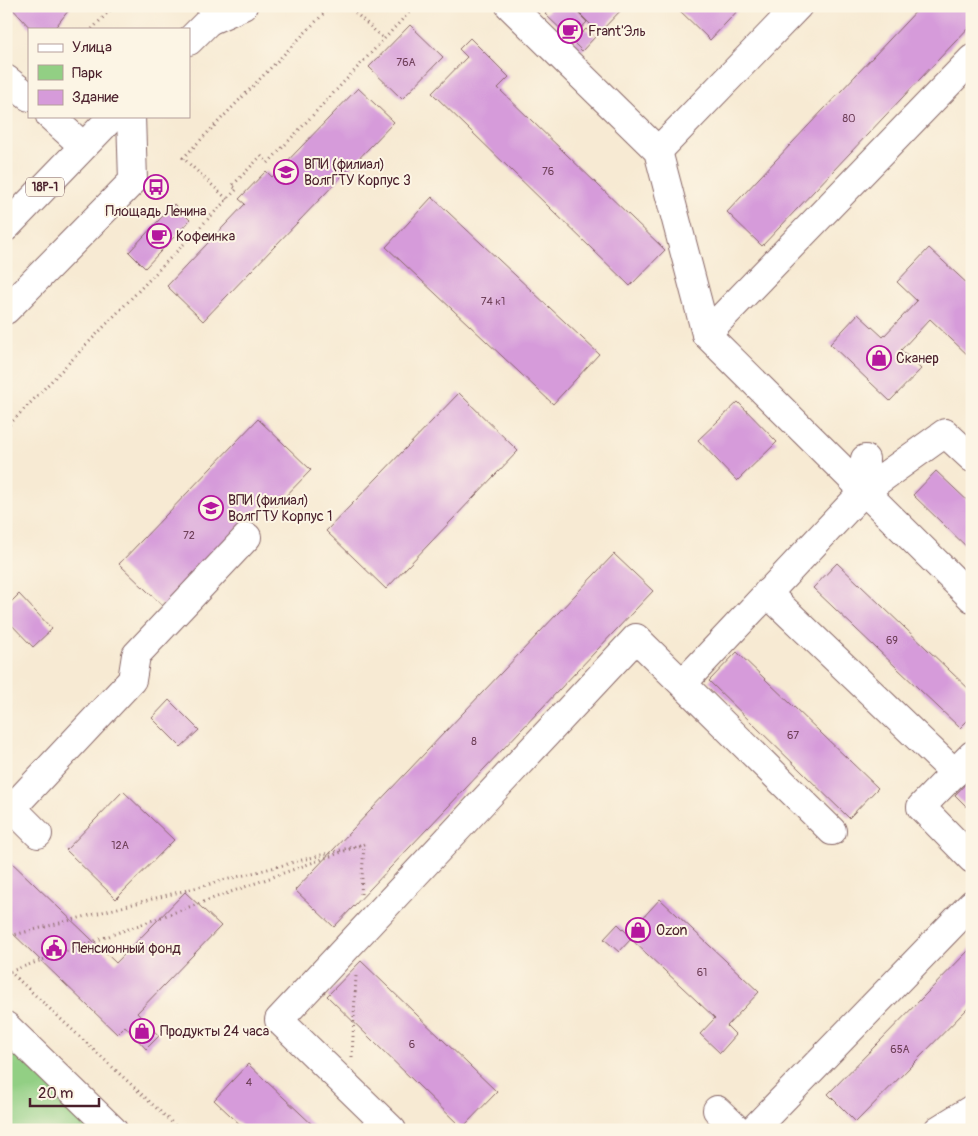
<svg xmlns="http://www.w3.org/2000/svg" width="978" height="1136" font-family="Pangolin,sans-serif">
	<style>
		.green { fill: #92cf84; stroke: #6e7758 }
		.building { fill: #d69bda }
		.lines { fill: none; stroke-linecap: round; stroke-linejoin: round }
		.minor-casing { stroke: #876666; stroke-width: 30 }
		.major-casing { stroke: #876666; stroke-width: 30 }
		.path { stroke: #876666; stroke-width: 3; stroke-dasharray: 1 4; stroke-linecap: butt }
		.minor { stroke: #fff; stroke-width: 28 }
		.major { stroke: #fff; stroke-width: 28 }
		.labels { text-anchor: middle; stroke-width: 4; stroke-linejoin: round; paint-order: stroke }
		.number-label { font-size: 11px; fill: #6d3e57 }
		.shield { fill: #fcf5e5; stroke: #7f5f63; stroke-width: 1 }
		.shield-label { font-size: 12px; font-weight: bold; fill: #4a1f2b }
		.poi-label { font-size: 14px; fill: #4a1f2b; stroke: #fcf5e5; text-anchor: start }
	</style>
	<rect width="100%" height="100%" fill="#fcf5e5"/>
	<filter id="ink" filterUnits="userSpaceOnUse"><feTurbulence type="fractalNoise" baseFrequency=".02" numOctaves="2"/><feDisplacementMap in="SourceGraphic" scale="10" xChannelSelector="R" yChannelSelector="G"/><feConvolveMatrix kernelMatrix="1 2 1 2 8 2 1 2 1" color-interpolation-filters="sRGB"/></filter>
	<filter id="wash" filterUnits="userSpaceOnUse"><feTurbulence type="fractalNoise" baseFrequency=".0096" numOctaves="4" result="noise"/><feDisplacementMap in="SourceGraphic" scale="20" xChannelSelector="R" yChannelSelector="G"/><feGaussianBlur stdDeviation="1.12" result="paint"/><feColorMatrix in="noise" values="0 0 0 0 0 0 0 0 0 0 0 0 0 0 0 0 0 1.4 0 .05"/><feComposite in="paint" operator="in"/></filter>
	<g filter="url(#wash)">
		<rect width="100%" height="100%" fill="#f7ead3"/>
		<!-- green -->
		<path class="green" d="M6 1044 95 1130H6Z"/>
		<g id="blocks">
			<!-- building -->
			<g class="building">
				<path d="M10 6H72L54 29H31Z"/>
				<path d="M553 6H571L587 22 571 39 545 14Z"/>
				<path d="M572 6H625L599 33Z"/>
				<path d="M675 6H742L710 40Z"/>
				<path d="M921 6H972V24L762 246 727 212Z"/>
				<path d="M410 25 443 57 402 99 369 67Z"/>
				<path d="M586 29 595 37 582 51 573 42Z"/>
				<path d="M470 38 509 77 498 88 665 250 630 286 432 93 467 57 459 49Z"/>
				<path d="M358 88 394 122 203 321 167 286 245 204 239 199 266 171 272 177Z"/>
				<path d="M6 93 13 99 6 106Z"/>
				<path d="M432 197 599 354 553 404 386 247Z"/>
				<path d="M174 204 190 220 145 268 129 252Z"/>
				<path d="M929 248 972 288V359L930 319 901 350 921 369 890 401 830 344 858 314 883 337 917 301 897 282Z"/>
				<path d="M459 393 518 451 386 589 326 531Z"/>
				<path d="M738 402 777 442 737 481 698 440Z"/>
				<path d="M258 419 311 470 276 506 268 498 201 567 173 616 119 564Z"/>
				<path d="M936 471 972 505V552L913 495Z"/>
				<path d="M614 554 653 591 334 927 295 890Z"/>
				<path d="M837 563 972 692V716L960 728 813 588Z"/>
				<path d="M19 594 52 629 33 647 6 619V607Z"/>
				<path d="M737 652 878 788 849 818 709 681Z"/>
				<path d="M169 700 199 730 181 747 152 718Z"/>
				<path d="M972 777V812L955 795Z"/>
				<path d="M123 791 174 840 116 899 66 850Z"/>
				<path d="M6 857 116 963 185 892 221 926 137 1013 159 1036 146 1049 125 1026 117 1034 6 927Z"/>
				<path d="M660 899 759 992 727 1026 736 1035 720 1053 700 1034 715 1018 631 939 619 952 604 939 618 924 628 934Z"/>
				<path d="M972 947V1004L856 1122 828 1094Z"/>
				<path d="M361 961 497 1092 462 1128 327 996Z"/>
				<path d="M248 1064 318 1130H246L214 1100Z"/>
			</g>
		</g>
	</g>
	<g filter="url(#ink)">
		<use href="#blocks" fill-opacity="0" stroke="#876666" stroke-width="1"/>
		<g class="lines">
			<defs>
				<g id="minor">
					<path d="M510 6 658 151 706 334 972 598"/>
					<path d="M6 79 29 97"/>
					<path d="M50 116 83 146"/>
					<path d="M658 151 798 6"/>
					<path d="M6 310 133 181 131 116"/>
					<path d="M706 334 972 59"/>
					<path d="M864 491 865 459"/>
					<path d="M767 593 955 773"/>
					<path d="M683 683 864 491 945 433 972 458"/>
					<path d="M972 755 921 807 972 859"/>
					<path d="M6 802 38 834"/>
					<path d="M12 808 132 680 136 655 247 537"/>
					<path d="M6 1026 113 1130"/>
					<path d="M717 1110 738 1130"/>
					<path d="M392 1130 279 1020 636 638 832 831"/>
					<path d="M753 1130 972 904"/>
					<path d="M938 1130 972 1109"/>
				</g>
				<g id="major">
					<path d="M209 21 243 6"/>
					<path d="M189 41 209 21 216 6"/>
					<path d="M6 227 113 116"/>
				</g>
			</defs>
			<!-- minor casing -->
			<use href="#minor" class="minor-casing"/>
			<!-- major casing -->
			<use href="#major" class="major-casing"/>
			<!-- path -->
			<g class="path">
				<path d="M348 6 384 39"/>
				<path d="M92 29 114 6"/>
				<path d="M227 199 183 158 331 6"/>
				<path d="M6 428 237 189 232 186 261 156 268 163 415 6"/>
				<path d="M361 894 364 844"/>
				<path d="M6 937 364 844 6 973"/>
				<path d="M6 968 180 1130"/>
				<path d="M352 1057 356 976"/>
			</g>
			<!-- minor -->
			<use href="#minor" class="minor"/>
			<!-- major -->
			<use href="#major" class="major"/>
		</g>
	</g>
	<!-- icons -->
	<defs>
		<symbol id="cafe-ring" viewBox="-11 -11 22 22"><circle r="9.5" fill="#fcf5e5" stroke="#b5179e" stroke-width="1.5"/><path d="M-5.5-4.5H6V0H3Q3 3.5 0 3.5H-2.5Q-5.5 3.5-5.5 0ZM3-3.2v2h1.7v-2ZM-6 4.5H4V6H-6Z" fill="#b5179e"/></symbol>
		<symbol id="university-ring" viewBox="-11 -11 22 22"><circle r="9.5" fill="#fcf5e5" stroke="#b5179e" stroke-width="1.5"/><path d="M0-5L7-2L0 1L-7-2ZM-4 1L0 2.5L4 1V4Q0 6-4 4Z" fill="#b5179e"/></symbol>
		<symbol id="bus-ring" viewBox="-11 -11 22 22"><circle r="9.5" fill="#fcf5e5" stroke="#b5179e" stroke-width="1.5"/><path d="M-5-6H5V4H4V6H2V4H-2V6H-4V4H-5ZM-3.5-4V0h7V-4ZM-3.5 1.2v1.5H-2V1.2ZM2 1.2v1.5H3.5V1.2Z" fill="#b5179e"/></symbol>
		<symbol id="shop-ring" viewBox="-11 -11 22 22"><circle r="9.5" fill="#fcf5e5" stroke="#b5179e" stroke-width="1.5"/><path d="M-5-2.5h2.3a2.7 3.5 0 0 1 5.4 0H5L5.5 6h-11ZM-1.5-2.5h3a1.5 2.3 0 0 0-3 0Z" fill="#b5179e"/></symbol>
		<symbol id="civic-ring" viewBox="-11 -11 22 22"><circle r="9.5" fill="#fcf5e5" stroke="#b5179e" stroke-width="1.5"/><path d="M-.6-6.5H3V-4.5H.6V-3L4-1V1h2V6H-6V1h2V-1L-.6-3ZM-1.2 2.5V6h2.4V2.5Z" fill="#b5179e"/></symbol>
	</defs>
	<g fill-rule="evenodd">
		<use href="#cafe-ring" x="556" y="17" width="28" height="28"/>
		<use href="#university-ring" x="272" y="158" width="28" height="28"/>
		<use href="#bus-ring" x="142" y="173" width="28" height="28"/>
		<use href="#cafe-ring" x="145" y="222" width="28" height="28"/>
		<use href="#shop-ring" x="865" y="344" width="28" height="28"/>
		<use href="#university-ring" x="197" y="494" width="28" height="28"/>
		<use href="#shop-ring" x="624" y="916" width="28" height="28"/>
		<use href="#civic-ring" x="40" y="934" width="28" height="28"/>
		<use href="#shop-ring" x="128" y="1017" width="28" height="28"/>
	</g>
	<g class="labels">
		<!-- number labels -->
		<g class="number-label">
			<text x="406" y="66">76А</text>
			<text x="849" y="122">80</text>
			<text x="548" y="175">76</text>
			<text x="493" y="305">74 к1</text>
			<text x="189" y="539">72</text>
			<text x="892" y="644">69</text>
			<text x="793" y="739">67</text>
			<text x="474" y="745">8</text>
			<text x="120" y="849">12А</text>
			<text x="702" y="976">61</text>
			<text x="412" y="1048">6</text>
			<text x="900" y="1053">65А</text>
			<text x="249" y="1086">4</text>
		</g>
		<!-- shield labels -->
		<rect class="shield" x="26" y="177.5" width="38" height="19" rx="4"/>
		<g class="shield-label">
			<text x="45" y="191">18Р-1</text>
		</g>
		<!-- poi labels -->
		<g class="poi-label">
			<text x="588" y="36">Frant'Эль</text>
			<text x="304" y="169">ВПИ (филиал)<tspan x="304" dy="16">ВолгГТУ Корпус 3</tspan></text>
			<text x="156" y="216" text-anchor="middle">Площадь Ленина</text>
			<text x="176" y="241">Кофеинка</text>
			<text x="896" y="363">Сканер</text>
			<text x="228" y="505">ВПИ (филиал)<tspan x="228" dy="16">ВолгГТУ Корпус 1</tspan></text>
			<text x="656" y="935">Ozon</text>
			<text x="72" y="953">Пенсионный фонд</text>
			<text x="160" y="1036">Продукты 24 часа</text>
		</g>
	</g>
	<!-- margin -->
	<rect width="978" height="1136" fill="none" stroke="#fcf5e5" stroke-width="25"/>
	<!-- legend -->
	<rect x="28" y="28" width="162" height="90" fill="#fcf5e5" stroke="#b59f9b"/>
	<rect x="38" y="44" width="25" height="8" fill="#ffffff" stroke="#b59f9b"/>
	<text x="72" y="52" font-size="15" fill="#4a1f2b">Улица</text>
	<rect x="38" y="65" width="25" height="15" fill="#92cf84" stroke="#b59f9b"/>
	<text x="72" y="78" font-size="15" fill="#4a1f2b">Парк</text>
	<rect x="38" y="90" width="25" height="15" fill="#d69bda" stroke="#b59f9b"/>
	<text x="72" y="102" font-size="15" fill="#4a1f2b">Здание</text>
	<!-- scale -->
	<path d="M30 1098v8h69v-8" fill="none" stroke="#4a1f2b" stroke-width="2.5"/>
	<text x="38" y="1098" font-size="15" fill="#4a1f2b" stroke="#fcf5e5" stroke-width="4" paint-order="stroke">20 m</text>
</svg>
